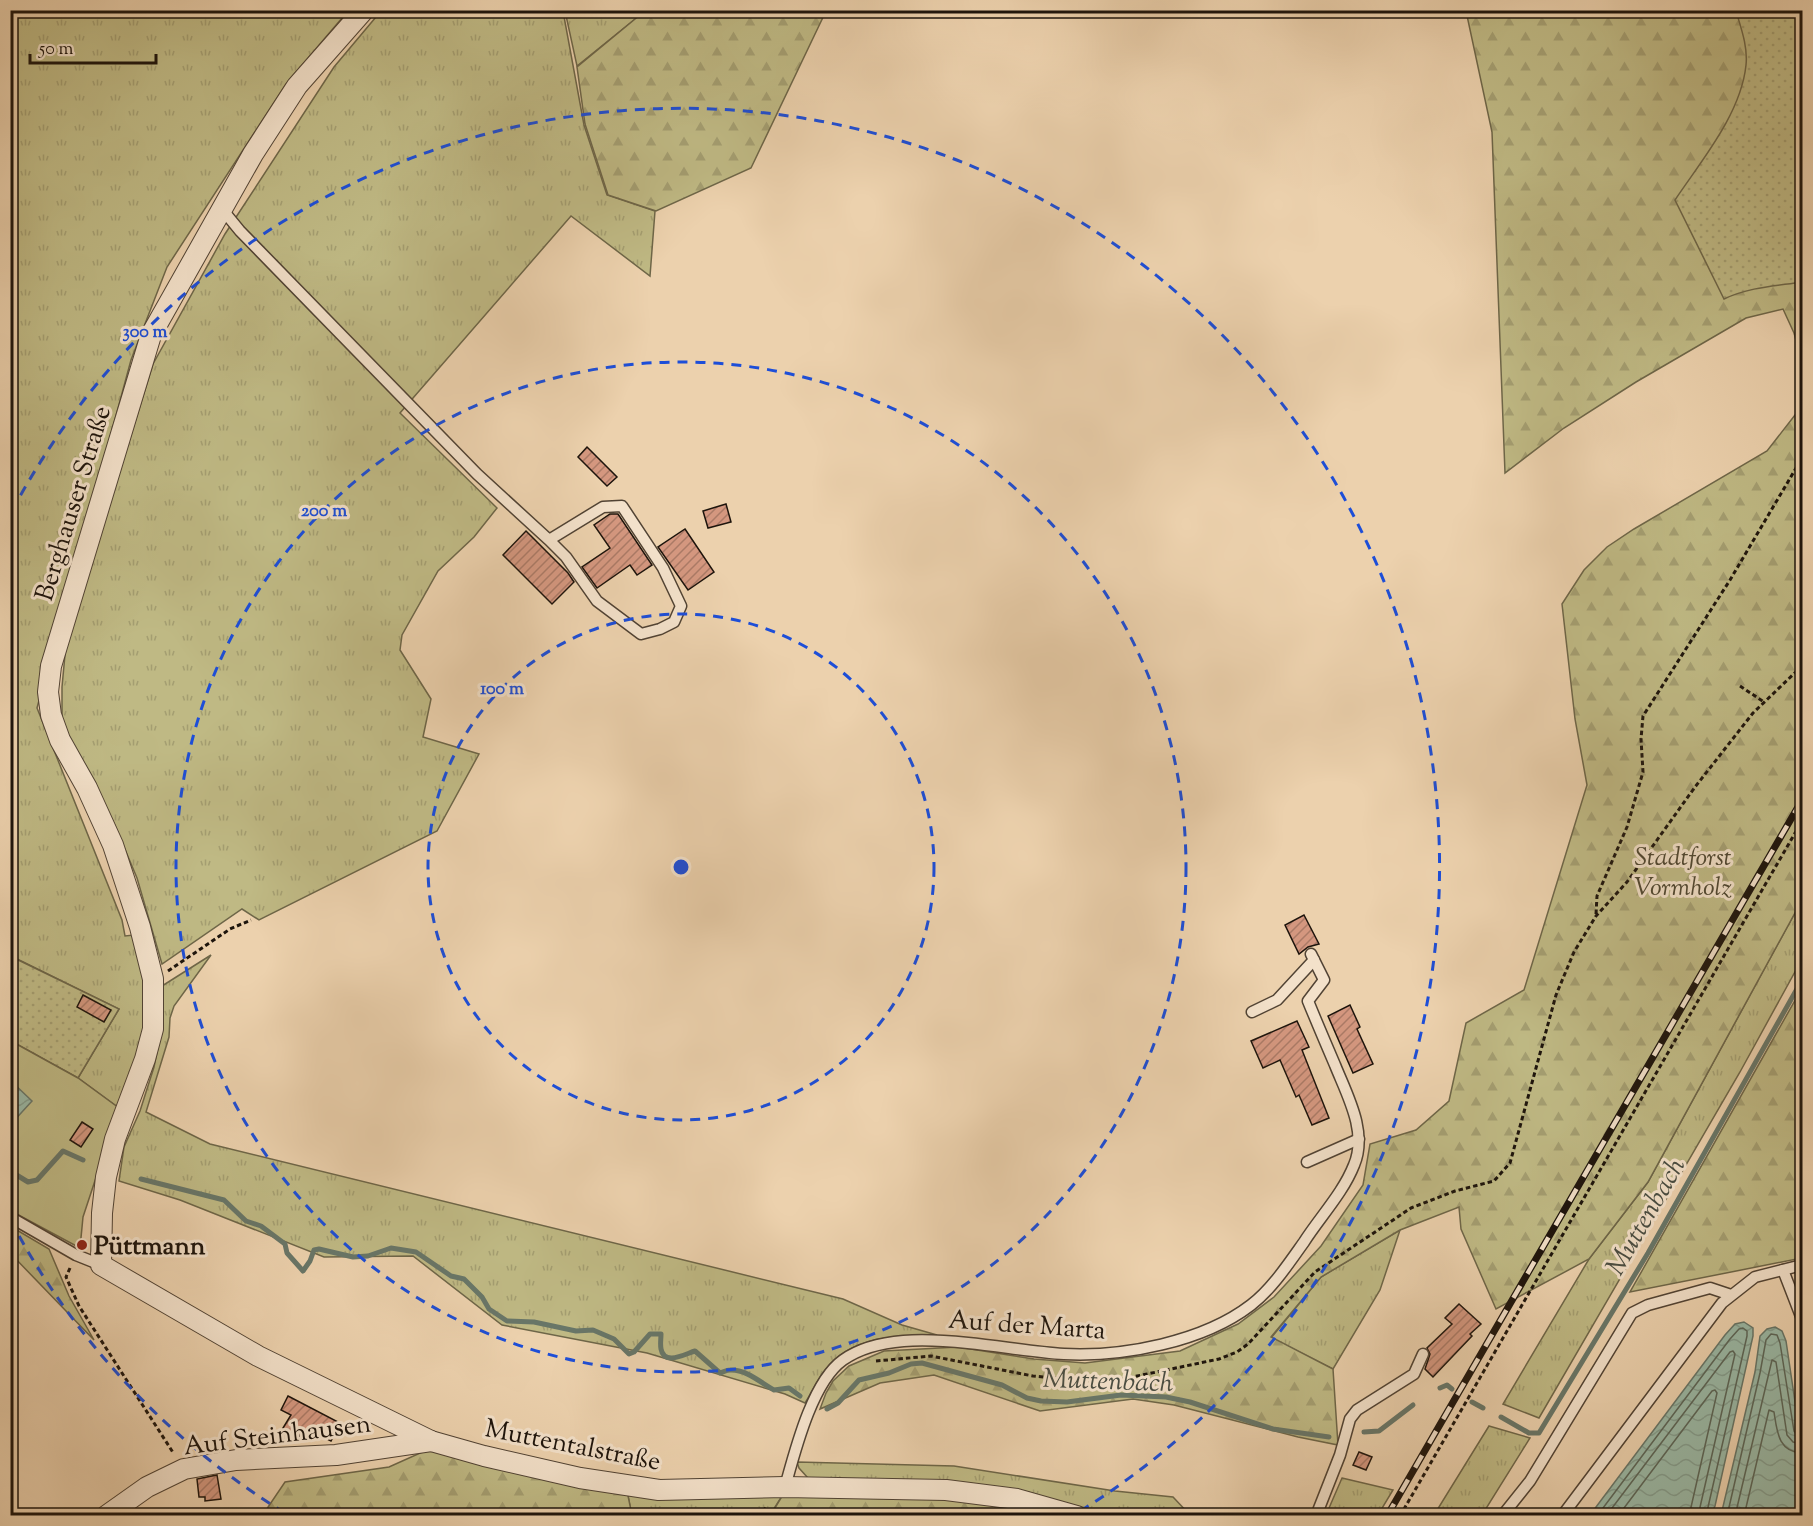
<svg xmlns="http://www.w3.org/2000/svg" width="1813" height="1526" font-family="'Sorts Mill Goudy',serif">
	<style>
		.grass { fill: url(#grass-tufts); stroke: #6e6648; stroke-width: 1.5 }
		.forest { fill: url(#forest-firs); stroke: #6e6648; stroke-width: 1.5 }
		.park { fill: url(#park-dots); stroke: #6e6648; stroke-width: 1.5 }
		.garden { fill: #bfb984; stroke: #6e6648; stroke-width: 1.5 }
		.water { fill: url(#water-waves); stroke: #687668; stroke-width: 1.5 }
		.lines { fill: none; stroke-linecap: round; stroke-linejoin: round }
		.shore { stroke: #5c6658; stroke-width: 1.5 }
		.stream { stroke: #687668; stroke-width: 5 }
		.building { fill: url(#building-hatch); stroke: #1d140c; stroke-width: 1.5 }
		.lane-casing { stroke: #514334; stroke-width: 13 }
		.street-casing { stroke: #514334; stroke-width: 22 }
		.path { stroke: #1d140c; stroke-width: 3; stroke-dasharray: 4.5 3; stroke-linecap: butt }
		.lane { stroke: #f3e1ca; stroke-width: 10 }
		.street { stroke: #f3e1ca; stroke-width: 20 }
		.rail-casing { stroke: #1d140c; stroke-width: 7 }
		.rail { stroke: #f3e1ca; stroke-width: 4.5; stroke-dasharray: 14; stroke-linecap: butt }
		.ring { fill: none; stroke: #1d4ed8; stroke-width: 3; stroke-dasharray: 10 8 }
		.poi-dot { fill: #8f2418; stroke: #f3e1ca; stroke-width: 2 }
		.labels { text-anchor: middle; stroke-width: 6; stroke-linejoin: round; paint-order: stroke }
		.street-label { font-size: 26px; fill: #1d140c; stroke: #f3e1ca }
		.park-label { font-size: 26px; font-style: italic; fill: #4e4630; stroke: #f3e1ca }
		.poi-label { font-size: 26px; font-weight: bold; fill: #1d140c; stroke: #f3e1ca; text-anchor: start }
		.water-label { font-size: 27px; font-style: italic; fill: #494d42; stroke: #f3e1ca }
		.centre { fill: #1d4ed8; stroke: #f3e1ca; stroke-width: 3 }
		.ring-label { font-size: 18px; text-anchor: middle; font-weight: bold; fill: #1d4ed8; stroke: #f3e1ca; stroke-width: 6; stroke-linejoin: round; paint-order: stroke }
	</style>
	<defs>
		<pattern id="grass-tufts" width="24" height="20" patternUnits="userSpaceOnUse" patternTransform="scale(1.5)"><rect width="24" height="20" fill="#bfb984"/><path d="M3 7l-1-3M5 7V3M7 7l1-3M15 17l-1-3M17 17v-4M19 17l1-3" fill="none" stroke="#a49e71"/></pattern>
		<pattern id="forest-firs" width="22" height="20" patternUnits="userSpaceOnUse" patternTransform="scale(1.5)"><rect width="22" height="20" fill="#bfb984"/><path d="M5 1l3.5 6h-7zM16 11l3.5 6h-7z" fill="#a49e71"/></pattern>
		<pattern id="park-dots" width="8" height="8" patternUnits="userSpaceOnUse" patternTransform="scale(1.5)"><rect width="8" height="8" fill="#bfb984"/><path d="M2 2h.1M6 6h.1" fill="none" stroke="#a49e71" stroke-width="1.8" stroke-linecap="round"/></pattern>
		<pattern id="water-waves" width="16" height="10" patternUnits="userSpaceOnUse" patternTransform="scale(1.5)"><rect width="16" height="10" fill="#9ab8a5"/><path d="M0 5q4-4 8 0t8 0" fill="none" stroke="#849d8d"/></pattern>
		<pattern id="building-hatch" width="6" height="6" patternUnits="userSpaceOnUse" patternTransform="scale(1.5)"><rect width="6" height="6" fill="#d4977f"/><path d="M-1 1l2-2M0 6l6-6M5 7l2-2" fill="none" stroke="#ab7a66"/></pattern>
	</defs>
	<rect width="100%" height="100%" fill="#ecd1ad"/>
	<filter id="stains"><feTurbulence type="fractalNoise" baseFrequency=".00333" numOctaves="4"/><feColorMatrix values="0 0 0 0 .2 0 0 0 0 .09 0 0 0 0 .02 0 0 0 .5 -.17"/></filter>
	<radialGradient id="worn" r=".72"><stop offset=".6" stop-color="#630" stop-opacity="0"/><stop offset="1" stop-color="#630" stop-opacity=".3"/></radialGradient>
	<!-- grass -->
	<g class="grass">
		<path d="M10 11H348L286 84 167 267 131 360 37 708 122 920 125 936 134 935C138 954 145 975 146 995 149 1034 131 1072 119 1108L78 1078 119 1009 11 956Z"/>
		<path d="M381 11H563L584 125 607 195 655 211 650 276 571 216 400 413 497 508 474 537 438 571 402 635 400 650 431 699 423 737 479 754 437 831 259 920 242 909 162 964 137 878 113 821 62 725V687L66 644 153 364 225 234 334 67Z"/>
		<path d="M565 11V10L645 11 577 66Z"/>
		<path d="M1802 900V959L1740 1072 1539 1418 1503 1404 1589 1259 1648 1182Z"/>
		<path d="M211 955 174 1006 170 1018 169 1037 146 1112 210 1144 843 1299 902 1325 937 1335C897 1335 851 1336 825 1370 817 1380 812 1392 805 1403L785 1394 647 1353 502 1325 413 1256 324 1257 180 1200 119 1181 124 1147 140 1111 154 1067 162 1028V986Z"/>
		<path d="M1400 1230 1380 1290 1333 1369 1271 1338 1321 1277Z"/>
		<path d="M1489 1426 1530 1438 1482 1515H1434Z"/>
		<path d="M797 1462 954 1466 1115 1491 1173 1497 1190 1515H1107L1066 1504 808 1478 799 1468Z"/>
		<path d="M1342 1478 1393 1490 1378 1515H1326Z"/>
		<path d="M627 1491 784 1493 770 1515 632 1516Z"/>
	</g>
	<!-- forest -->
	<g class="forest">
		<path d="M646 10 826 11 751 168 656 211 608 195 585 124 577 67Z"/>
		<path d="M1466 11H1802V362L1794 333 1783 309 1746 318 1636 382 1564 428 1505 473 1492 132Z"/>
		<path d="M1802 406V900L1648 1182 1589 1259 1496 1309 1461 1229 1459 1207 1400 1230 1321 1277 1271 1337 1333 1369 1338 1445 1298 1437 1174 1405 1133 1399 1040 1411 934 1375 880 1383 820 1409 826 1393 833 1381 849 1366 884 1351 958 1347 1034 1359 1085 1363 1180 1351 1238 1324 1274 1297 1321 1246 1363 1185 1370 1144 1416 1130 1449 1101 1466 1023 1524 990 1587 785 1575 719 1562 604 1584 570 1607 547 1634 529 1767 451Z"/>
		<path d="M1802 988V1258L1630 1292Z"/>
		<path d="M10 1226 49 1249 69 1296 94 1340 11 1254Z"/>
		<path d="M429 1449 627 1491 632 1515 262 1516 285 1482 389 1467Z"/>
		<path d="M784 1493 946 1495 1055 1516H770Z"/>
	</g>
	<!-- park -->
	<g class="park">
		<path d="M1736 11H1802V282C1776 286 1749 287 1724 299L1675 200C1701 161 1741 114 1746 65 1748 47 1741 28 1736 11Z"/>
		<path d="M10 956 119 1009 78 1078 11 1041Z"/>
	</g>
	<!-- garden -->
	<path class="garden" d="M11 1041 78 1078 119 1108 83 1217 80 1248 11 1211Z"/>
	<!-- water -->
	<g class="water">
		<path d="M11 1081 32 1101 11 1124H10Z"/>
		<path d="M1744 1322 1753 1328V1336L1715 1506 1711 1515H1590L1725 1335 1735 1324Z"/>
		<path d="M1775 1327 1782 1331 1786 1341 1802 1449V1515H1721L1755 1372 1760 1336 1767 1329Z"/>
	</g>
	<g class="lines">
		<!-- shore -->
		<g class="shore">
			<path d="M1597 1516 1730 1339 1739 1329 1743 1328 1747 1331V1336L1706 1516"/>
			<path d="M1606 1516 1730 1352 1733 1351 1735 1354 1698 1516"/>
			<path d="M1618 1516 1712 1391 1715 1390 1717 1393 1689 1516"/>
			<path d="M1727 1516 1760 1373 1766 1340 1771 1334 1777 1335 1780 1343 1794 1431 1797 1435 1802 1436"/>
			<path d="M1735 1516 1772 1360 1776 1362 1787 1435 1793 1442 1802 1444"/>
			<path d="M1744 1516 1769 1410 1774 1412C1777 1431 1778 1452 1802 1453"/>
		</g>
		<!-- stream -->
		<g class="stream">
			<path d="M10 1171 28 1182 37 1180 63 1151 83 1160"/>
			<path d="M141 1179 224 1200 246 1221 261 1226 285 1244 287 1253 303 1271 310 1261 314 1250 319 1249 353 1257 368 1256 391 1248 416 1252 451 1276 464 1279 482 1297 489 1309 507 1321 534 1322 576 1331 593 1330 614 1339 629 1354 634 1352 650 1334H661C661 1339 660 1344 661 1349 664 1366 685 1354 695 1351L720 1373C724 1372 726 1370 730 1370 746 1369 761 1383 774 1390L789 1388 800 1396"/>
			<path d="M1440 1388 1447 1385 1452 1389"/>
			<path d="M1472 1402 1483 1408"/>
			<path d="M827 1409 838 1403 859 1380 889 1373 911 1364 922 1363 1002 1385 1027 1398 1041 1401 1067 1402 1121 1395 1166 1397 1190 1402 1273 1429 1329 1437"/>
			<path d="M1501 1417 1529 1433H1539L1648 1253 1802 980"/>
			<path d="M1364 1432 1379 1431 1413 1405"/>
		</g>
	</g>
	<!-- building -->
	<g class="building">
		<path d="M587 447 617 477 607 486 578 457Z"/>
		<path d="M726 504 731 522 708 528 703 511Z"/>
		<path d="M610 514H618L652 565 637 575 630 565 597 588 582 567 610 548 594 525Z"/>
		<path d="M685 529 714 572 688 590 658 547Z"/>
		<path d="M526 531 568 573 574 582 552 604 503 555Z"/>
		<path d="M1304 915 1319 944 1308 947 1299 954 1285 925Z"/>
		<path d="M83 995 111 1010 104 1022 77 1007Z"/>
		<path d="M1350 1005 1360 1027 1357 1029 1373 1064 1353 1073 1328 1016Z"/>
		<path d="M1297 1021 1309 1047 1302 1050 1329 1118 1312 1125 1299 1095 1296 1097 1280 1060 1263 1068 1251 1041Z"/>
		<path d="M82 1122 93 1129 81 1147 70 1140Z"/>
		<path d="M1459 1304 1481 1324 1470 1334 1472 1336 1433 1377 1425 1369 1430 1354 1427 1348 1452 1324 1445 1318Z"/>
		<path d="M288 1396 340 1423 331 1441 319 1435 316 1440 301 1433 299 1437 283 1428 291 1415 281 1410Z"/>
		<path d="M1359 1452 1372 1457 1366 1470 1353 1465Z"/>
		<path d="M217 1475 221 1499 205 1501V1497H199L197 1479Z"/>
	</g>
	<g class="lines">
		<defs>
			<g id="lane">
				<path d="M222 209 240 231 477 474 549 540 603 507 622 506 663 568 681 606 674 622 660 629 641 634 597 601 566 557 549 540"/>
				<path d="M1252 1012 1277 1000 1314 960"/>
				<path d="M1307 1162 1359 1139"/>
				<path d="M10 1217 76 1255 101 1265"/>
				<path d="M1783 1270 1802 1319"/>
				<path d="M785 1487C795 1451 812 1382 843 1360 877 1336 929 1339 968 1343 1000 1346 1032 1352 1064 1354 1123 1357 1203 1342 1251 1305 1272 1289 1289 1263 1304 1242 1320 1217 1343 1193 1354 1165 1368 1132 1347 1095 1335 1065 1326 1044 1317 1023 1308 1001L1324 980 1311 954"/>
				<path d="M1316 1516 1340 1455 1350 1419 1357 1410 1414 1374 1423 1354"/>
				<path d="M1502 1516 1530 1481 1632 1313 1648 1305 1710 1288 1731 1295"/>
				<path d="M1562 1516 1722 1303 1755 1277 1802 1265"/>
			</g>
			<g id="street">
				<path d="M364 10 297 86 253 154 151 335 51 666 48 692 51 715 60 740 87 788 113 845 140 927 153 979V1029L145 1059 115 1139 106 1177 102 1213 101 1265 258 1356 431 1441 484 1456 580 1478 659 1490 785 1487 946 1490 1017 1499 1077 1516"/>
				<path d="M106 1516 147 1487 184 1469 236 1460 336 1455 431 1441"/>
			</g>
		</defs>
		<!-- lane casing -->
		<use href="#lane" class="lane-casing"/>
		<!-- street casing -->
		<use href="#street" class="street-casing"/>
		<!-- path -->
		<g class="path">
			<path d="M1740 686 1764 702"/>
			<path d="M1596 914 1597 896 1627 827 1643 772 1641 739 1643 716 1730 580 1802 458"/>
			<path d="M168 971 230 929 251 920"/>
			<path d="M70 1268 66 1277 79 1306 174 1454"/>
			<path d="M876 1361 931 1356 1033 1376 1088 1381 1123 1379 1219 1359 1237 1352 1248 1344 1315 1272 1411 1208 1455 1191 1494 1181 1510 1163 1556 995 1574 952 1596 916 1627 882 1695 787 1753 713 1802 666"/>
			<path d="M757 1516 768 1506"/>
			<path d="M1400 1516 1802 821"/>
		</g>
		<!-- lane -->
		<use href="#lane" class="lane"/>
		<!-- street -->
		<use href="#street" class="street"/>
		<defs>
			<path id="rail" d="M1387 1516 1802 800"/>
		</defs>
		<!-- rail casing -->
		<use href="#rail" class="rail-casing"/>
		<!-- rail -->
		<use href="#rail" class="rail"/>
	</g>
	<!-- distance rings -->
	<g class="ring">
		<circle cx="681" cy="867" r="253"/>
		<circle cx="681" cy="867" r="505"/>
		<path d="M285 1513A758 758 0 0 1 12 1223M12 511A758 758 0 1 1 1077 1513"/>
	</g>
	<!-- markers -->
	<circle class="poi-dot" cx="82" cy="1245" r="6"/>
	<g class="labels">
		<!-- street labels -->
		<g class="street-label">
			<text transform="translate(72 503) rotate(-73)" y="9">Berghauser Straße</text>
			<text transform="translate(1027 1324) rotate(4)" y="9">Auf der Marta</text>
			<text transform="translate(277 1434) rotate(-7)" y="9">Auf Steinhausen</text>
			<text transform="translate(573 1444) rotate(11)" y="9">Muttentalstraße</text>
		</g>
		<!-- park labels -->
		<g class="park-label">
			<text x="1683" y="865">Stadtforst<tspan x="1683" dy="30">Vormholz</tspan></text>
		</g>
		<!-- poi labels -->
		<g class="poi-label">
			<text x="94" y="1254">Püttmann</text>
		</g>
		<!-- water labels -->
		<g class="water-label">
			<text transform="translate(1645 1216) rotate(-60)" y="9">Muttenbach</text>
			<text transform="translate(1108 1380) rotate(2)" y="9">Muttenbach</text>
		</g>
	</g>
	<circle cx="681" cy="867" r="9" class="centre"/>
	<g class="ring-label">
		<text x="145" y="337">300 m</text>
		<text x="324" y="516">200 m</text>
		<text x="502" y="694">100 m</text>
	</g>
	<!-- margin -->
	<rect width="1813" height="1526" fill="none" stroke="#ecd1ad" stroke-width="36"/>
	<rect x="12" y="12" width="1789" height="1502" fill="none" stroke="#1d140c" stroke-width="3"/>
	<rect x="18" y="18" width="1777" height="1490" fill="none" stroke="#1d140c" stroke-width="1.5"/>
	<!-- scale -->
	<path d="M30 54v9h126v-9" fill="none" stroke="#1d140c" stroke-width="3"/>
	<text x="39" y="54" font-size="18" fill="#1d140c" stroke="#f3e1ca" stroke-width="4.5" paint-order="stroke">50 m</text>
	<rect width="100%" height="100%" filter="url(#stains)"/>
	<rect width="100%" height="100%" fill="url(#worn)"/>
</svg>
